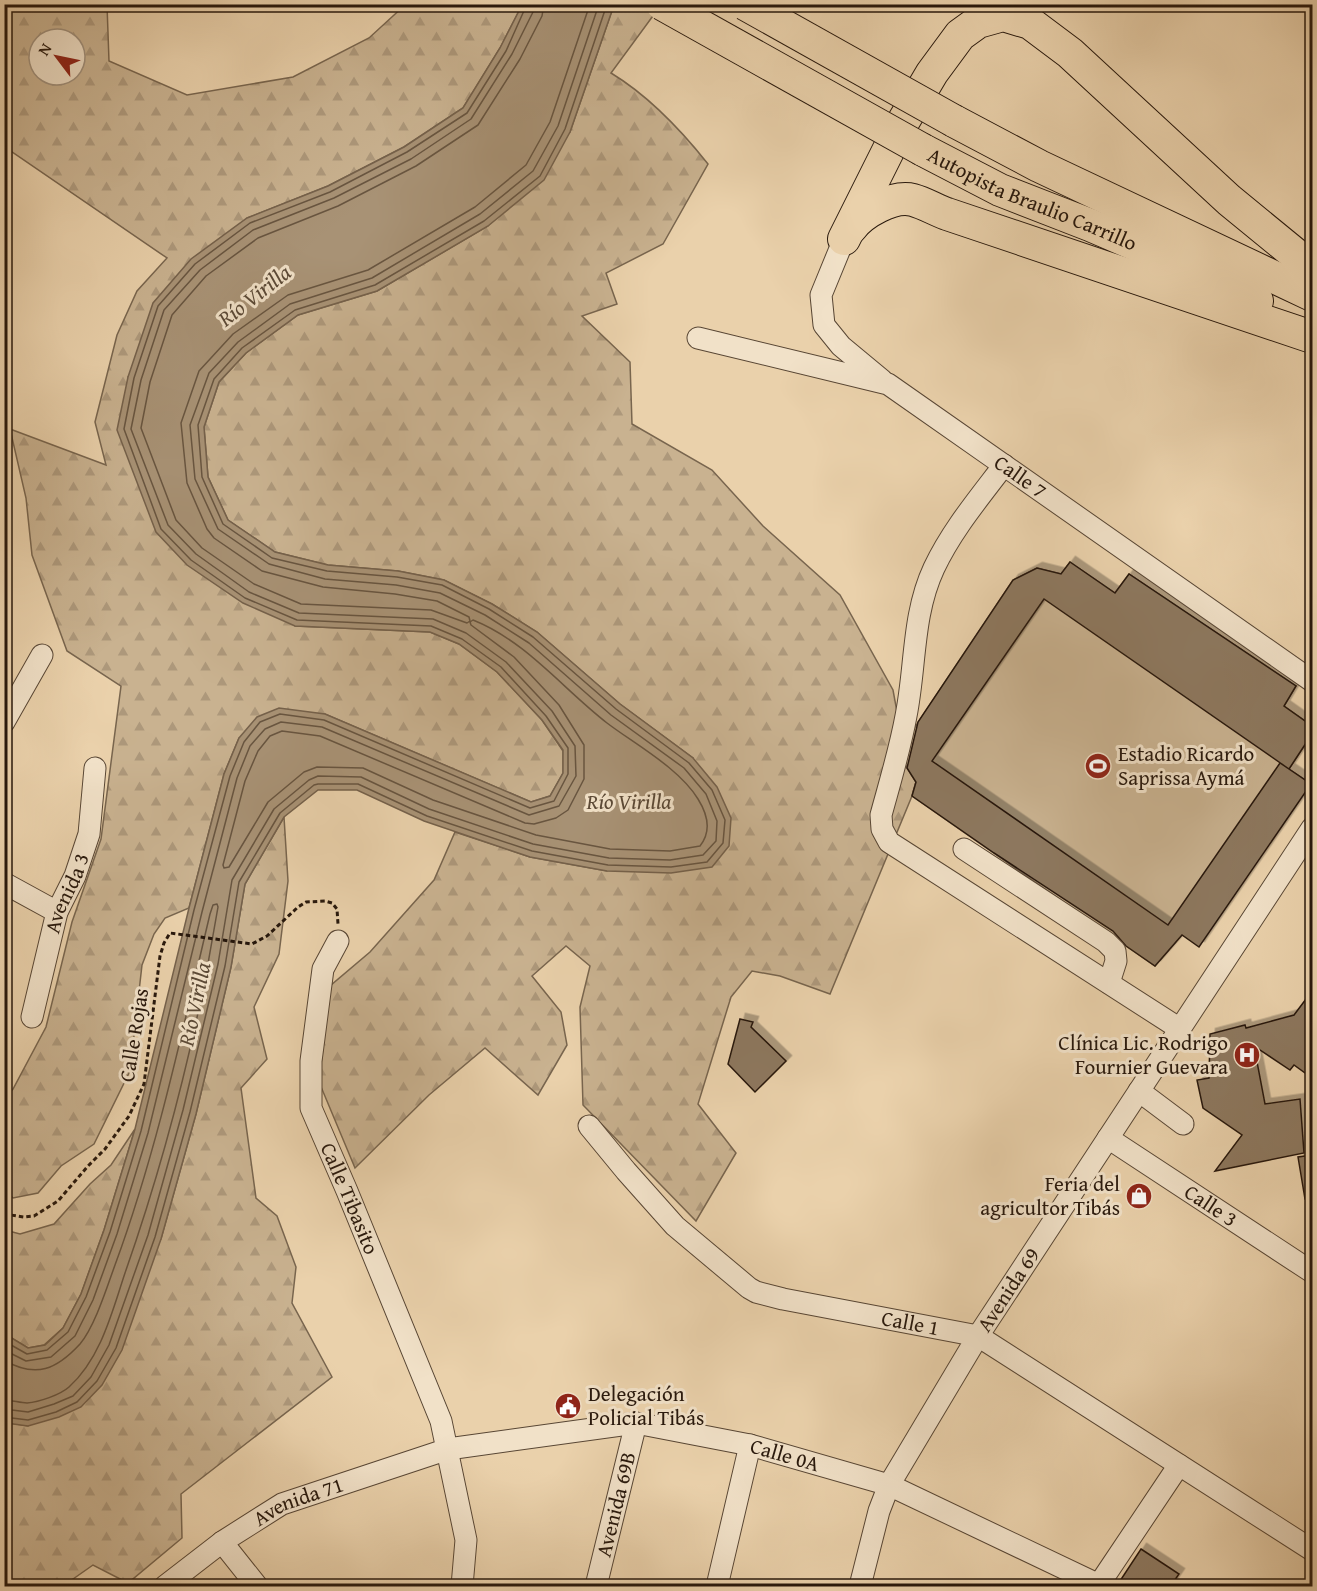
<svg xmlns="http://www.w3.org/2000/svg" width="1317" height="1591" font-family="'Gentium Book Plus',serif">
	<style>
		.forest { fill: url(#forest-firs); stroke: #78654e; stroke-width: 1.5; fill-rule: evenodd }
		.pitch { fill: #c9b290; stroke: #78654e; stroke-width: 1.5 }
		.water { fill: #a89275; stroke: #75614b; stroke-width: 1.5 }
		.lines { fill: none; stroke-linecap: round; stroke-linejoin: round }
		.shore { stroke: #685540; stroke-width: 1.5 }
		.building { fill: #8d785f; stroke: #28180c; stroke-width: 1.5; filter: url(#shadow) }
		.minor-casing { stroke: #584634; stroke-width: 23 }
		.highway-casing { stroke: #28180c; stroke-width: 34 }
		.path { stroke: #28180c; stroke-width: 3; stroke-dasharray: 4.5 3; stroke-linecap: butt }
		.minor { stroke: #f1e1c8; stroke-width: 21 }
		.highway { stroke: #ead1ab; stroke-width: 32 }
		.highway-bridge-casing { stroke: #28180c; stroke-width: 34; stroke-linecap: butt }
		.highway-bridge { stroke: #ead1ab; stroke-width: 32 }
		.labels { text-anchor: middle; stroke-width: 6; stroke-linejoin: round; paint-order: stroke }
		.street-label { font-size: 21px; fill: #28180c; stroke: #f1e1c8 }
		.poi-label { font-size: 21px; fill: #28180c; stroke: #f1e1c8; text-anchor: start }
		.water-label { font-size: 22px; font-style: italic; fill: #5b4936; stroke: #f1e1c8 }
	</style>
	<defs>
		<pattern id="forest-firs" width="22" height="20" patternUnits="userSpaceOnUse" patternTransform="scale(1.5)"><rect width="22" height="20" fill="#c9b290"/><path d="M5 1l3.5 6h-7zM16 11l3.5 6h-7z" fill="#ad987b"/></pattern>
		<filter id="shadow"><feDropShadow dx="5.5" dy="-5.5" stdDeviation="0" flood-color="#0004"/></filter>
	</defs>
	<rect width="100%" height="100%" fill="#ead1ab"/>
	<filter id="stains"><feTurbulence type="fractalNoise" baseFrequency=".00333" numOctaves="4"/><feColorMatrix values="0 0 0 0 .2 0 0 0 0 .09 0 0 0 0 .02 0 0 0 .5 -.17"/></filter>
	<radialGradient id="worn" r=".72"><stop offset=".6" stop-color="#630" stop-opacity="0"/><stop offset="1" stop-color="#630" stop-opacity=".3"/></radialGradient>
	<!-- forest -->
	<g class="forest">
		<path d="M4 5H107L109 61 187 95 293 77 369 38 405 5H522L500 48 463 108 404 147 328 186 247 218 128 377 295 626 430 632 459 644 497 672 542 720 563 751V773L550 796 531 802 325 714 239 738 224 774 189 908 165 918 154 934 142 965 130 1071 94 1144 61 1166 38 1193 13 1198 5 1190V1098L13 1089 46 1027 72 922 101 839 121 686 67 651 32 555 26 498 10 429 106 465 95 422 117 335 137 291 167 258 5 147ZM39 39H75V75H39Z"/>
		<path d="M614 5H661L611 73C649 96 681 130 708 164L663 244 606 273 617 304 582 316 630 362 632 424 712 470 763 526 840 595 893 690 904 750 905 764 916 782 912 796 830 994 780 976 752 971 731 997 698 1104 736 1153 696 1221 583 1105 580 1007 590 966 566 946 532 976 561 1012 567 1045 538 1095 485 1048 429 1095 355 1168 319 1082 330 986 370 952 434 880 455 832 530 857 607 871 693 758 620 704 537 632 492 604 444 580 398 571 328 565 275 552 228 520 208 477 204 427 219 382 246 353 298 315 377 291 488 226 570 132Z"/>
		<path d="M284 817 288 881 279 954 254 1007 267 1059 241 1088 256 1198 277 1216 296 1267 292 1303 332 1377 181 1494 182 1538 128 1583 93 1565 63 1586H5L4 1422 28 1426 161 1239 196 1114 231 967 245 884Z"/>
		<path d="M135 1129 104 1230 81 1294 63 1328 44 1345 28 1348 5 1334V1230L20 1234 54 1224 90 1184 111 1165Z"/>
	</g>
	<!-- pitch -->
	<path class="pitch" d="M1070 562 1115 593 1129 574 1296 686 1284 706 1312 726V734L1289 769 1311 784 1155 966 912 796 916 782 905 764 909 736 1013 580 1037 568 1061 574Z"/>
	<!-- water -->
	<path class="water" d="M522 5H614L570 132 544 180 488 226 377 291 298 315 246 353 219 382 204 427 208 477 228 520 275 552 328 565 398 571 444 580 492 604 537 632 620 704 693 758 717 787 731 818 729 846 712 867 671 873 607 871 530 857 424 821 357 790H318L284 817 245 884 231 967 196 1114 161 1239 122 1350 102 1385 81 1407 59 1417 28 1426 6 1423 4 1422 5 1334 28 1348 45 1345 63 1328 81 1294 104 1230 135 1129 189 908 224 774 239 738 257 717 279 708 325 714 531 802 550 796 563 773V750L542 720 497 672 459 644 430 632 295 626 243 603 187 565 156 532 117 430 128 377 153 303 191 259 247 218 328 186 404 147 463 108 500 48Z"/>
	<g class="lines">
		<!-- shore -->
		<g class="shore">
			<path d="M544 4 542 16 520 59 478 125 416 166 338 206 258 238 206 276 172 315 150 382 141 428 176 520 202 548 254 584 301 604 431 610 467 623 470 621 469 617 437 601 395 594 323 587 262 571 214 538 207 529 187 483 181 423 199 371 233 334 288 295 368 270 475 207 526 165 550 122 590 4"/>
			<path d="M473 620C526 641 563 689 607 723 636 745 679 768 698 799 708 815 712 831 700 846L670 851 610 849 536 835 433 800 363 768 317 767 304 772 268 802 229 867 224 868 223 865 245 781 258 751 270 736 282 731 320 736 525 823 534 824 556 818 568 810 584 779V745L559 705 514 657 471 625 470 622Z"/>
			<path d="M4 1341 27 1354 47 1350 68 1332 86 1297 110 1232 141 1131 194 910 230 776 244 742 260 722 280 714 324 720 530 808 554 801 568 774V748L546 716 501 667 462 639 431 626 297 620 245 598 191 560 161 529 124 429 134 378 158 306 195 264 250 223 330 192 407 152 467 113 506 51 527 4"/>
			<path d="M4 1350 26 1361 51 1357 75 1336 93 1300 117 1234 148 1133 202 912 237 778 250 746 265 729 281 722 322 727 529 815 559 806 576 776 575 746 552 711 506 662 466 633 433 619 299 613 249 592 196 554 168 525 131 429 141 380 164 310 200 270 253 230 334 198 411 159 471 119 512 54 533 12 535 4"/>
			<path d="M4 1360C36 1379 57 1369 80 1344 95 1326 107 1287 115 1265 157 1151 182 1032 210 914L213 905 217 904 218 907C198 1029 166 1156 125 1273 112 1312 101 1358 69 1387 60 1395 39 1402 27 1403 20 1403 12 1400 4 1400"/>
			<path d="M4 1409 28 1412 54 1404 73 1396 91 1377 109 1345 148 1235 183 1110 218 964 232 880 274 809 309 780 318 776 361 777 429 809 533 844 609 858 670 860 703 855 716 841 717 821 706 794 684 768 611 715 529 643 485 615 440 593 396 585 325 579 269 564 218 529 195 479 190 425 209 373 238 342 290 304 372 278 480 214 533 171 558 126 599 4"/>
			<path d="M4 1417 28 1420 56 1412 77 1402 97 1381 116 1348 155 1237 190 1112 225 966 239 882 280 813 314 785 318 784H358L427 816 532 851 608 865 671 867 707 862 723 843 725 820 712 790 689 763 616 709 533 637 489 609 442 585 397 577 327 571 272 558 223 524 202 477 198 425 214 379 242 348 295 310 375 285 484 221 540 176 565 129 607 4"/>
		</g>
	</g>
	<!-- building -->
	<g class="building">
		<path d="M1070 562 1115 593 1129 574 1296 686 1284 706 1312 726V734L1289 769 1044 599 932 761 1168 925 1280 763 1311 784 1199 947 1182 935 1155 966 1126 946 1113 931 994 853 912 796 916 782 907 768 918 722 1013 580 1037 568 1061 574Z"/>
		<path d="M1312 991V1078L1294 1065 1290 1070 1254 1046 1265 1104 1300 1099 1304 1153 1215 1171 1242 1135 1203 1108 1197 1080 1209 1078 1210 1034 1245 1025 1246 1028 1294 1015Z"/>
		<path d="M740 1019 753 1022 751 1027 786 1061 755 1092 728 1064Z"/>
		<path d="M1312 1155V1198L1305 1199 1298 1157Z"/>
		<path d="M1141 1549 1179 1574 1170 1587H1116Z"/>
	</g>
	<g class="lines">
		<defs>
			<g id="minor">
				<path d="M844 239 821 295 824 325 841 346 882 380"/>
				<path id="s1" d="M698 338 888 384 1312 681"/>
				<path d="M1004 465C979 498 952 530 934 568 912 615 916 666 906 716 900 749 890 782 881 815L882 829 889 842 1180 1029"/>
				<path d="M4 722 42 655"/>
				<path d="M964 849 1106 942 1115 951 1116 961 1109 983"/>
				<path d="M4 883 57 912"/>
				<path id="s2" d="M338 941 323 969 311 1061V1108L347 1191 441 1421 466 1540 462 1586"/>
				<path id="s3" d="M32 1017 57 912 75 876 89 834 95 768"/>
				<path d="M1139 1091 1183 1124"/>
				<path id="s4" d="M589 1126 626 1171 675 1226 749 1288 756 1292 783 1299 978 1336 1312 1550"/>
				<path id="s5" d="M1108 1138 1312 1272"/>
				<path d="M222 1542 257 1586"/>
				<path id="s6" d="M165 1586 222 1542 282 1504 448 1449 636 1423 750 1445 889 1485 1099 1585"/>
				<path id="s7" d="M596 1586 636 1423"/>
				<path d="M717 1586 750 1445"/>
				<path id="s8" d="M860 1586 879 1511 889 1485 978 1336 1312 828"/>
				<path d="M1098 1586 1179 1465"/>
			</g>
			<g id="highway">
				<path d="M954 121 1039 166 1312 295"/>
				<path id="s9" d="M923 150 1000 190 1090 225 1192 269 1257 301"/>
				<path d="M851 228C862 213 893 195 913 200 924 203 936 210 947 214L1312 337"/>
				<path d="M844 239 900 127 932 73 960 35 978 22 1003 15 1030 23 1070 53 1229 200 1312 268"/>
			</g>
		</defs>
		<!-- minor casing -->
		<use href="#minor" class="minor-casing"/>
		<!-- highway casing -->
		<use href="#highway" class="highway-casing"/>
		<!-- path -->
		<path class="path" d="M4 1214 24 1217 34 1216 58 1201 88 1166 105 1149 129 1116 144 1084 160 956 164 943 170 933 252 944 267 936 298 907 306 902 325 901 332 903 337 909 338 924"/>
		<!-- minor -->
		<use href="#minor" class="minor"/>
		<!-- highway -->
		<use href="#highway" class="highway"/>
		<defs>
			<g id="highway-bridge">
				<path d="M662 4 923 150"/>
				<path d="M745 4 954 121"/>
			</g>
		</defs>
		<!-- highway-bridge casing -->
		<use href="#highway-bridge" class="highway-bridge-casing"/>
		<!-- highway-bridge -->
		<use href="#highway-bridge" class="highway-bridge"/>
	</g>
	<!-- icons -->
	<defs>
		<symbol id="stadium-disc" viewBox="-11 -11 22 22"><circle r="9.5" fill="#8f2418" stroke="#f1e1c8"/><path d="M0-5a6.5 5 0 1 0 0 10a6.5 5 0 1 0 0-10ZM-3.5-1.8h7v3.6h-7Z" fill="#fff"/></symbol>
		<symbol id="hospital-disc" viewBox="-11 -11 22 22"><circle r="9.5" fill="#8f2418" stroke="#f1e1c8"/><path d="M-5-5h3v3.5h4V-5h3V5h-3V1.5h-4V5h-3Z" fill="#fff"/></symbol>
		<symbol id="shop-disc" viewBox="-11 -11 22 22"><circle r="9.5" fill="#8f2418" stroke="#f1e1c8"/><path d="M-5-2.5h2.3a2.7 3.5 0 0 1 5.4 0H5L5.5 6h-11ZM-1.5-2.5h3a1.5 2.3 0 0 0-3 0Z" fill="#fff"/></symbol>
		<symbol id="civic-disc" viewBox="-11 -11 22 22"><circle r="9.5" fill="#8f2418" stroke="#f1e1c8"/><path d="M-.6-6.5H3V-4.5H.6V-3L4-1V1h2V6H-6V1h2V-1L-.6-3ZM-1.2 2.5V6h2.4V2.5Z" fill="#fff"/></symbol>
	</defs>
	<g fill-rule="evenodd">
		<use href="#stadium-disc" x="1083" y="751" width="30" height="30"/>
		<use href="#hospital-disc" x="1232" y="1040" width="30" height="30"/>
		<use href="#shop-disc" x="1124" y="1181" width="30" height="30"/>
		<use href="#civic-disc" x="553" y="1391" width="30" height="30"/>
	</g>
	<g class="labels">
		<!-- street labels -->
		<g class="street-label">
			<text dy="7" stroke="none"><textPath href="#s9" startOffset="120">Autopista Braulio Carrillo</textPath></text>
			<text dy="7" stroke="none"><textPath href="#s1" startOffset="357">Calle 7</textPath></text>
			<text dy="7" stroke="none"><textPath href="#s3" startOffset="129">Avenida 3</textPath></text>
			<text transform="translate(134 1035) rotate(-81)" y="7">Calle Rojas</text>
			<text dy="7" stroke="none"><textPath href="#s2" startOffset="270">Calle Tibasito</textPath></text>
			<text dy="7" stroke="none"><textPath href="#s5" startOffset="123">Calle 3</textPath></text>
			<text dy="7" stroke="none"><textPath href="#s8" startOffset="334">Avenida 69</textPath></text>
			<text dy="7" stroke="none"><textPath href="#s4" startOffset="394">Calle 1</textPath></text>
			<text dy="7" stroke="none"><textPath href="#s6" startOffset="660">Calle 0A</textPath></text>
			<text dy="7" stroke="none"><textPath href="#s6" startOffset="159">Avenida 71</textPath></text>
			<text dy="7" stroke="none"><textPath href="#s7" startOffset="84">Avenida 69B</textPath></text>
		</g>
		<!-- poi labels -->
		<g class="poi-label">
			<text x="1118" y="761">Estadio Ricardo<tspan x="1118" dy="24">Saprissa Aymá</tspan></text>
			<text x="1228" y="1050" text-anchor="end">Clínica Lic. Rodrigo<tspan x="1228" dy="24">Fournier Guevara</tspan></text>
			<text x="1120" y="1191" text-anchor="end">Feria del<tspan x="1120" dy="24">agricultor Tibás</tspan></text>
			<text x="588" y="1401">Delegación<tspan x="588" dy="24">Policial Tibás</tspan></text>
		</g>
		<!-- water labels -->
		<g class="water-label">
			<text transform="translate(254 295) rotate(-38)" y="8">Río Virilla</text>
			<text x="629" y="809">Río Virilla</text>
			<text transform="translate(194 1004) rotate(-78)" y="8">Río Virilla</text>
		</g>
	</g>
	<!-- margin -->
	<rect width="1317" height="1591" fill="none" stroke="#ead1ab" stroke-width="24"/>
	<rect x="6" y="6" width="1305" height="1579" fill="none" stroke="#28180c" stroke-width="3"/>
	<rect x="12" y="12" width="1293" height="1567" fill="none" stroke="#28180c" stroke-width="1.5"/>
	<!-- north arrow -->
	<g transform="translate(57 57) rotate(302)"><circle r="28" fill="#f1e1c8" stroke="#a1917d" stroke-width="1.5"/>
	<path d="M0-4.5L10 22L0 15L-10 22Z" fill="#8f2418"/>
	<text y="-9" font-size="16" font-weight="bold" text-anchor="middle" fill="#28180c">N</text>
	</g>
	<rect width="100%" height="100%" filter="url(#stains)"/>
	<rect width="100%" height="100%" fill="url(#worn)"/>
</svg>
